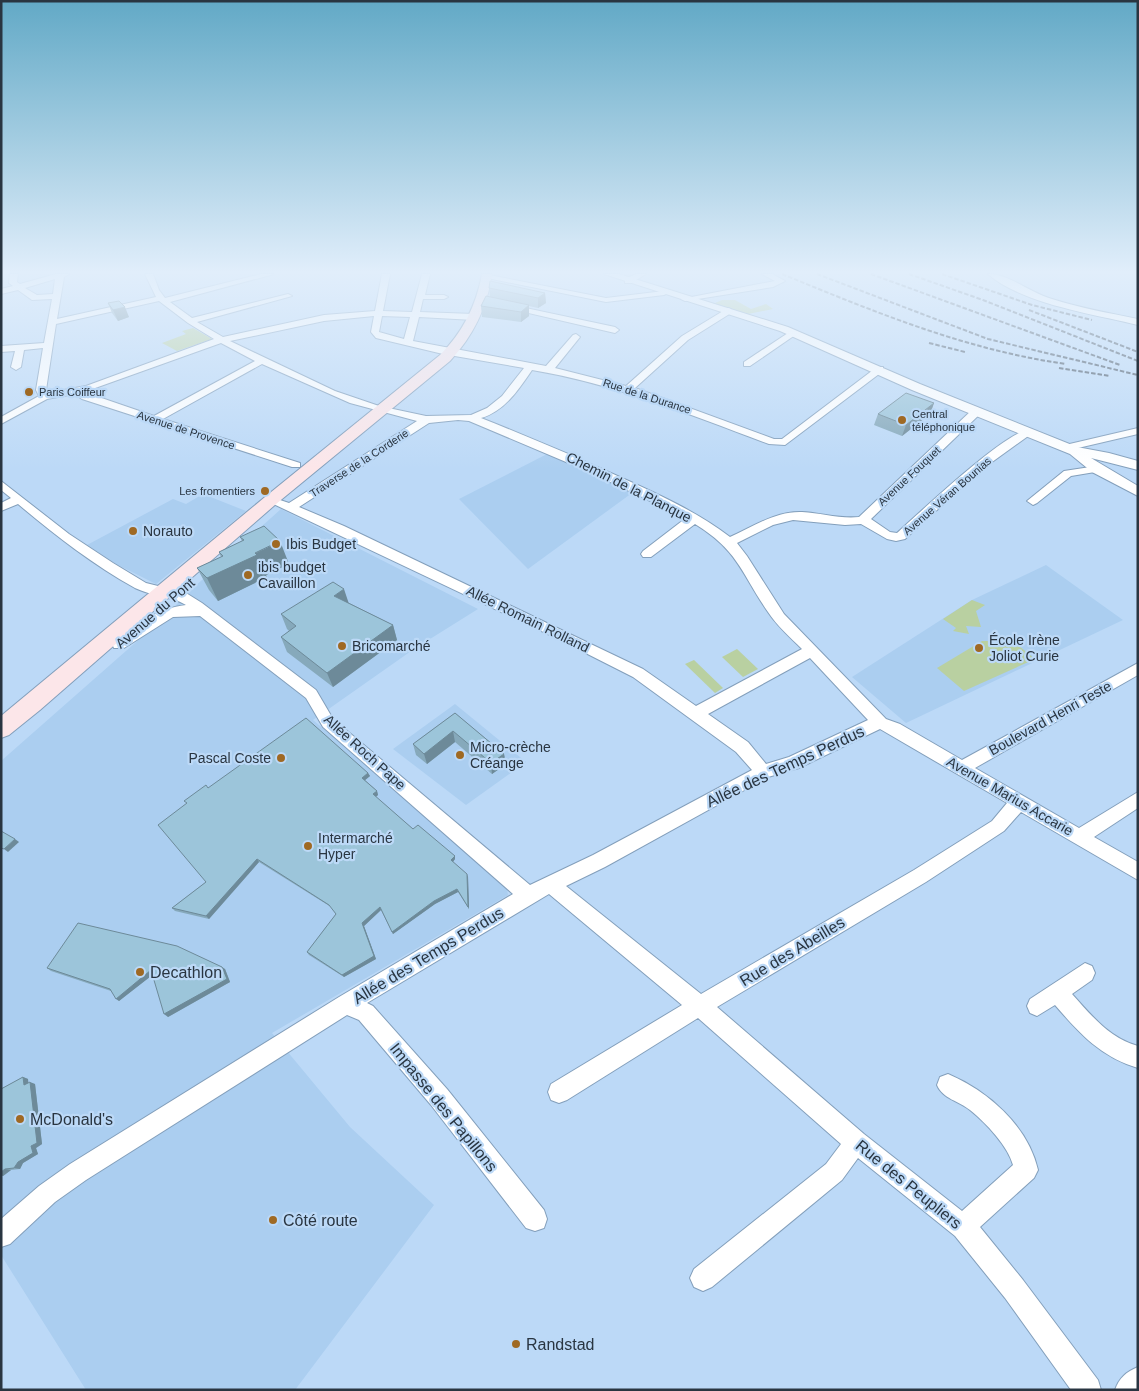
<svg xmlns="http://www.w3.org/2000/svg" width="1139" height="1391" font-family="Helvetica,sans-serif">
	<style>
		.built { fill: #abcef0 }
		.green { fill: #b9d0a1 }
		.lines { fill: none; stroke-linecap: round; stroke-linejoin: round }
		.minor-casing { stroke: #839fbb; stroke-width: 2 }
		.tertiary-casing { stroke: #839fbb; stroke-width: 2 }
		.secondary-casing { stroke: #839fbb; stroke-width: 2 }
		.minor { fill: #fff; fill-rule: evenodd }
		.tertiary { fill: #fff; fill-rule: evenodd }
		.secondary { fill: #fce6e9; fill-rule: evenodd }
		.rail { stroke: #495868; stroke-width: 2; stroke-dasharray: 4.5 2; stroke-linecap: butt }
		.wall { fill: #86a9bb }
		.shaded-wall { fill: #6d8a99 }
		.building { fill: #9cc5da; stroke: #6d8a99 }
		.poi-dot { fill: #9f6923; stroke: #bcd9f7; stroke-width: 2 }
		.labels { text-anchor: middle; stroke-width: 4.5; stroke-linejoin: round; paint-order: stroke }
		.far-poi-label { font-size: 11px; fill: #293541; stroke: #bcd9f7; text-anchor: start }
		.far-street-label { font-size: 11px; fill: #293541; stroke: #bcd9f7 }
		.street-label { font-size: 14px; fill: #293541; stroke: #bcd9f7 }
		.poi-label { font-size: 14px; fill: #293541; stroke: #bcd9f7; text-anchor: start }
		.near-street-label { font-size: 16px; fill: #293541; stroke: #bcd9f7 }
		.near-poi-label { font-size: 16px; fill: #293541; stroke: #bcd9f7; text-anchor: start }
	</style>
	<rect width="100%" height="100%" fill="#bcd9f7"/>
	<!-- built -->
	<g class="built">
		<path d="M551 452 632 493 528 569 459 499Z"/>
		<path d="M203 494 246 511 156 584 118 565 87 545 173 499 186 504Z"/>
		<path d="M281 509 478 609 414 649 313 720 506 882 508 895 272 1033 350 1127 434 1205 295 1390H86L1 1255V761L160 621 192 589Z"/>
		<path d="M1046 565 1123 620 906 723 852 677 972 600Z"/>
		<path d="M455 704 526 762 466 805 393 749Z"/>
	</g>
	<!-- green -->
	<g class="green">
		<path d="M722 300H735L751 309 766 304 773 309 748 314 713 304Z"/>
		<path d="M193 328 212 339 177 351 162 343 186 334 182 331Z"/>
		<path d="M972 600 985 605 976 611 981 627 966 626 969 634 953 631 956 628 943 619Z"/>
		<path d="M982 641H1013L1035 659 964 691 937 668Z"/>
		<path d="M737 649 758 669 743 677 722 657Z"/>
		<path d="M694 660 723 688 715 693 685 664Z"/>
	</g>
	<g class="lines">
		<defs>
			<g id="minor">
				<path d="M10 274H18L17 282 20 284 56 274H69L64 277 57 319 156 297 145 274H153L159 290 165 298 261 274H274L170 302 192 318 288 294 292 296 197 322 223 337 324 315 375 311 382 274H390L383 311 412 312 422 274H430L425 295H444L448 297 444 299H423L420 312 474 314 478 317 474 320 419 317 413 341 546 366 573 335 576 334 580 337 555 368 626 386 682 336 728 308 731 309V313L688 340 635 388 774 439H782L877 367H883V371L785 445 769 444C691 415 615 384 532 370 519 389 505 411 481 418 529 437 576 457 622 478 660 495 697 512 730 537 753 527 775 511 802 512 821 513 840 519 859 517L973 409H981V413L871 519 890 532 897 533C916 516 1012 425 1031 430V434L981 470 905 539 896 541 887 539 861 524 845 525 793 520 773 525 737 543 747 556 784 614 886 719 900 724 962 760 1138 663V675L975 768 1079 828 1138 792V808L1094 837 1138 862V880L1021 812 1004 831 926 882 717 1007 864 1134 962 1211 1013 1165C1008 1146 986 1123 970 1110 959 1101 943 1099 937 1085L940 1077 948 1074C988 1091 1028 1126 1038 1170L1034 1178 980 1227 1023 1280 1098 1380 1101 1390H1071L1005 1298 955 1236 858 1158 842 1180 712 1287 703 1291 694 1287 690 1278 694 1269 826 1164 841 1144 698 1018 567 1100 559 1103 551 1100 548 1092 551 1084 682 1005 549 894 367 1003 373 1006 447 1089 544 1210 547 1219 544 1228 535 1231 526 1228 431 1105 359 1020 347 1015 86 1180 55 1202 10 1244 1 1247V1219L39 1186 70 1164 339 997 513 894 323 727 306 698 200 616 173 617 124 648H114L112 644 114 640C136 625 158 608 186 605 170 595 151 596 135 588 92 564 55 535 18 504L1 511V503L11 498 1 490V481L69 534 113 563 146 583 186 593 202 603 316 690 333 719 530 885 593 855 752 770 736 752 633 677 554 637 265 500 271 497 289 503 417 421 350 403 262 364 163 419 300 463V467H292L82 399 74 394 47 399 1 424V417L39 396 36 390 43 348 24 350 21 367 16 370 11 367 15 351 1 352V346L44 343 52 299 32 300 18 290 1 294V289L13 286 9 283ZM55 279 53 294 37 295 25 288ZM159 301 188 323 214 339 86 386 47 393 46 390 56 324ZM374 316 371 332 376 338 443 354 524 368 502 396 487 408 471 415 426 416 379 406 335 391 230 341 324 321ZM382 316 410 317 404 339 379 332ZM221 343 255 361 154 416 84 392ZM458 420 469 421 585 470 686 518 643 551 641 554 643 557H651L695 524C739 551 741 573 768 612 777 626 790 637 802 649L696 706 643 669 344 526 299 507 429 423ZM810 658 868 720 789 757 766 764 748 742 708 714ZM880 729 1007 803 992 821 914 870 701 994 566 886 605 867 768 777 799 768Z"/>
				<path d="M484 274 606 298 664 291 668 293 664 295 606 302 487 278H484Z"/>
				<path d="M636 274H646L631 283H625V279Z"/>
				<path d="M762 274H772L785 281 773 287 685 301 681 299 775 281Z"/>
				<path d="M988 274C1010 274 1030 293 1052 299 1080 308 1109 313 1138 319V325C1094 314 1022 304 988 274Z"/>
				<path d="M507 304 615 327 619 330 615 333 507 308Z"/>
				<path d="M791 331 798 333 750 366H744V362Z"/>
				<path d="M1138 428V434L1065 451 1060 448 1061 446Z"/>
				<path d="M1097 466 1101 467V471L1071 476 1037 503 1033 505 1027 501 1064 471Z"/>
				<path d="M1085 963 1092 966 1095 973 1092 980 1072 994C1091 1015 1109 1038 1138 1046V1068C1101 1057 1080 1034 1055 1005L1037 1016 1030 1013 1027 1006 1030 999Z"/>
				<path d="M1138 1367V1390H1115C1119 1378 1126 1372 1138 1367Z"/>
			</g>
			<path id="tertiary" d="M604 274H619L788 327 920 384 1077 447 1109 453 1138 461V470L1091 458 1138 486V496L1092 472 1070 454 912 390 780 331Z"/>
			<path id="secondary" d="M482 274H492C487 308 473 336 450 361L276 504 40 710 9 735 1 738V716L265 497 440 355C463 332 476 306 482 274Z"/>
		</defs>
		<!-- minor casing -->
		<use href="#minor" class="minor-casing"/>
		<!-- tertiary casing -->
		<use href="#tertiary" class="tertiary-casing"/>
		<!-- secondary casing -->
		<use href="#secondary" class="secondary-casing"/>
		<!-- minor -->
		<use href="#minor" class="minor"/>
		<!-- tertiary -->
		<use href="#tertiary" class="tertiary"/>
		<!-- secondary -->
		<use href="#secondary" class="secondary"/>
		<!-- rail -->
		<g class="rail">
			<path d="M782 274C875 312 966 350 1066 364"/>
			<path d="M817 274 988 339 1138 375"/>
			<path d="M871 274 1120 365"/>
			<path d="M909 274 983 300 1138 361"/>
			<path d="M942 274 1032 305 1092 320"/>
			<path d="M1029 310 1138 352"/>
			<path d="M929 343 965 352"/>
			<path d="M1059 368 1110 376"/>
		</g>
	</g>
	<!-- wall -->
	<g class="wall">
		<path d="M489 288 545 293 546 303 538 308 529 306V316L521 322 482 317 481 306 490 297Z"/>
		<path d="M108 303 129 317 118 321 112 313Z"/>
		<path d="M934 403 930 414 902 436 874 425 878 414Z"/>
		<path d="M240 537 289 564 266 575 267 577 218 601 209 590 197 568 221 557 219 552 242 541Z"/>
		<path d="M349 603 393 625 397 640 333 687 287 652 281 637 289 631 287 629 281 614Z"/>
		<path d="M455 713 504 754 506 764 492 774 455 742 427 764 416 755 413 744Z"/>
		<path d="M368 773 370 776 365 780 377 791 378 795 376 797 413 829 455 859 453 862 468 877 469 909 458 892 435 904 393 934 381 910 364 926 376 959 344 977 309 955 307 952 336 914 331 907 259 862 209 919 175 911 172 908 206 882 208 788Z"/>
		<path d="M47 968 225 969 230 982 168 1017 152 975 119 1001 111 991 51 971Z"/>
		<path d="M23 1077 28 1079V1083L35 1084 42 1144 36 1148 38 1154 23 1163 20 1169 11 1170 3 1176 1 1175V1089Z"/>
	</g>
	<!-- shaded-wall -->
	<g class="shaded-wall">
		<path d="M545 293 546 303 538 308V298Z"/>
		<path d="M529 305V316L521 322V312Z"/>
		<path d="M125 307 129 317 118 321 113 310Z"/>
		<path d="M934 403 930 414 902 436 906 425Z"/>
		<path d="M280 541 289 564 266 575 267 577 218 601 207 578Z"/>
		<path d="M344 589 349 604 334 596Z"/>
		<path d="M393 625 397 640 333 687 327 673Z"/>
		<path d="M453 731 455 742 427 764 424 754Z"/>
		<path d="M504 754 506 764 492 774 491 763Z"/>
		<path d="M368 773 370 776 364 781 362 778Z"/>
		<path d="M377 791 378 795 374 798 373 794Z"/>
		<path d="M15 839 19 842 8 852 4 849Z"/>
		<path d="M455 856V859L452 863 451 860Z"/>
		<path d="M257 859 259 862 209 919 206 916Z"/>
		<path d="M467 874 468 877 469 909 468 907Z"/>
		<path d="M457 889 458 892 435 904 393 934 392 932 434 901Z"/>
		<path d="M380 907 381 910 364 926 376 959 344 977 342 975 362 923Z"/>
		<path d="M222 967 225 969 230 982 168 1017 164 1014Z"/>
		<path d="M151 970 155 973 119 1001 116 999Z"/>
		<path d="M23 1077 28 1079 29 1087 24 1085Z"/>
		<path d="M30 1082 35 1084 42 1144 36 1148 38 1154 23 1163 20 1169 14 1168 18 1162 31 1146Z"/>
		<path d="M5 1169 11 1170 3 1176 1 1175V1172Z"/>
	</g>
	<!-- building -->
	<g class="building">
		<path d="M490 281 545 293 538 298 489 288Z"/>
		<path d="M486 296 529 305 521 312 481 306Z"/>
		<path d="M119 301 125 307 113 310 108 303Z"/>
		<path d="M906 393 934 403 906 425 878 414Z"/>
		<path d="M264 526 280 541 255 553 257 555 207 578 197 568 223 556 219 552 244 540 240 537Z"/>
		<path d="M333 582 344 589 334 596 393 625 327 673 281 637 296 626 281 614Z"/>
		<path d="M455 713 504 754 491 763 453 731 424 754 413 744Z"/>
		<path d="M306 718 368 773 362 778 377 791 373 794 413 829 418 825 455 856 451 860 467 874 468 907 457 889 434 901 392 932 380 907 362 923 374 956 342 975 307 952 336 914 329 905 257 859 206 916 172 908 206 882 158 825 187 803 184 801 206 785 208 788Z"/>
		<path d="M1 831 15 839 4 849 1 848Z"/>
		<path d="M78 923 177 946 222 967 227 979 164 1014 151 970 116 999 110 989 47 968Z"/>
		<path d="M23 1077 24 1085 30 1082 37 1143 31 1146 33 1153 18 1162 14 1168 5 1169 1 1172V1089Z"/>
	</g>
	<!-- sky -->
	<linearGradient id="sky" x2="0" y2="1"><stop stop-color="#62a9c6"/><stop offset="0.58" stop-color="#e1eefb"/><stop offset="1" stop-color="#e1eefb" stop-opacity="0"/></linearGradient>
	<rect width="1139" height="469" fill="url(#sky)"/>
	<!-- markers -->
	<g class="poi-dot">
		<circle cx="29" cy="392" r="5"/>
		<circle cx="902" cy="420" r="5"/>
		<circle cx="265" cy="491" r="5"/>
		<circle cx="133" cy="531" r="5"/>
		<circle cx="276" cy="544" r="5"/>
		<circle cx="248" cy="575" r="5"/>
		<circle cx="342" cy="646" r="5"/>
		<circle cx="979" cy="648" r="5"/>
		<circle cx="460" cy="755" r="5"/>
		<circle cx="281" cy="758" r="5"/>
		<circle cx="308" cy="846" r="5"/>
		<circle cx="140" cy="972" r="5"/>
		<circle cx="20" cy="1119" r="5"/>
		<circle cx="273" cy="1220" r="5"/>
		<circle cx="516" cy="1344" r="5"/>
	</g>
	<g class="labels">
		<!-- far-poi labels -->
		<g class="far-poi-label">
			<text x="39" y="396">Paris Coiffeur</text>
			<text x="912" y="418">Central<tspan x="912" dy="13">téléphonique</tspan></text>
			<text x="255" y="495" text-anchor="end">Les fromentiers</text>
		</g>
		<!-- far-street labels -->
		<g class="far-street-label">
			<text transform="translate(647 396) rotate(18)" y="4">Rue de la Durance</text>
			<text transform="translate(186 430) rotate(18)" y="4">Avenue de Provence</text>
			<text transform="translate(359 463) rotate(-33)" y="4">Traverse de la Corderie</text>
			<text transform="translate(909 476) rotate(-43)" y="4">Avenue Fouquet</text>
			<text transform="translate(947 496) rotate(-41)" y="4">Avenue Véran Bounias</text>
		</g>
		<!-- street labels -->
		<g class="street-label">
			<text transform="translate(629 487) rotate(27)" y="5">Chemin de la Planque</text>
			<text transform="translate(155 613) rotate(-41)" y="5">Avenue du Pont</text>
			<text transform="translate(528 619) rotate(26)" y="5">Allée Romain Rolland</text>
			<text transform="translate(1050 718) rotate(-29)" y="5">Boulevard Henri Teste</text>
			<text transform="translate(365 752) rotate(42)" y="5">Allée Roch Pape</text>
			<text transform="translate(1010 796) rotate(30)" y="5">Avenue Marius Accarie</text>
		</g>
		<!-- poi labels -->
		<g class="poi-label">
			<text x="143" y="536">Norauto</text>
			<text x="286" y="549">Ibis Budget</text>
			<text x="258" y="572">ibis budget<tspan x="258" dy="16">Cavaillon</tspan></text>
			<text x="989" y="645">École Irène<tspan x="989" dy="16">Joliot Curie</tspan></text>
			<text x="352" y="651">Bricomarché</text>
			<text x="470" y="752">Micro-crèche<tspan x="470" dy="16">Créange</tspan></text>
			<text x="271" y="763" text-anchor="end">Pascal Coste</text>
			<text x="318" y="843">Intermarché<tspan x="318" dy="16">Hyper</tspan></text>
		</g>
		<!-- near-street labels -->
		<g class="near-street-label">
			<text transform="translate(785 766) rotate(-25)" y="6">Allée des Temps Perdus</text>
			<text transform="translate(792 951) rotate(-31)" y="6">Rue des Abeilles</text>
			<text transform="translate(428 955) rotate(-31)" y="6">Allée des Temps Perdus</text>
			<text transform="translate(444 1107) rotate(51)" y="6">Impasse des Papillons</text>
			<text transform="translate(909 1184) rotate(39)" y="6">Rue des Peupliers</text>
		</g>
		<!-- near-poi labels -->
		<g class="near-poi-label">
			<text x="150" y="978">Decathlon</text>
			<text x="30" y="1125">McDonald's</text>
			<text x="283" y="1226">Côté route</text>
			<text x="526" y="1350">Randstad</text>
		</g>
	</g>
	<!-- border -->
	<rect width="1139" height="1391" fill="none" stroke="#293541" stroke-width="5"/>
</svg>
